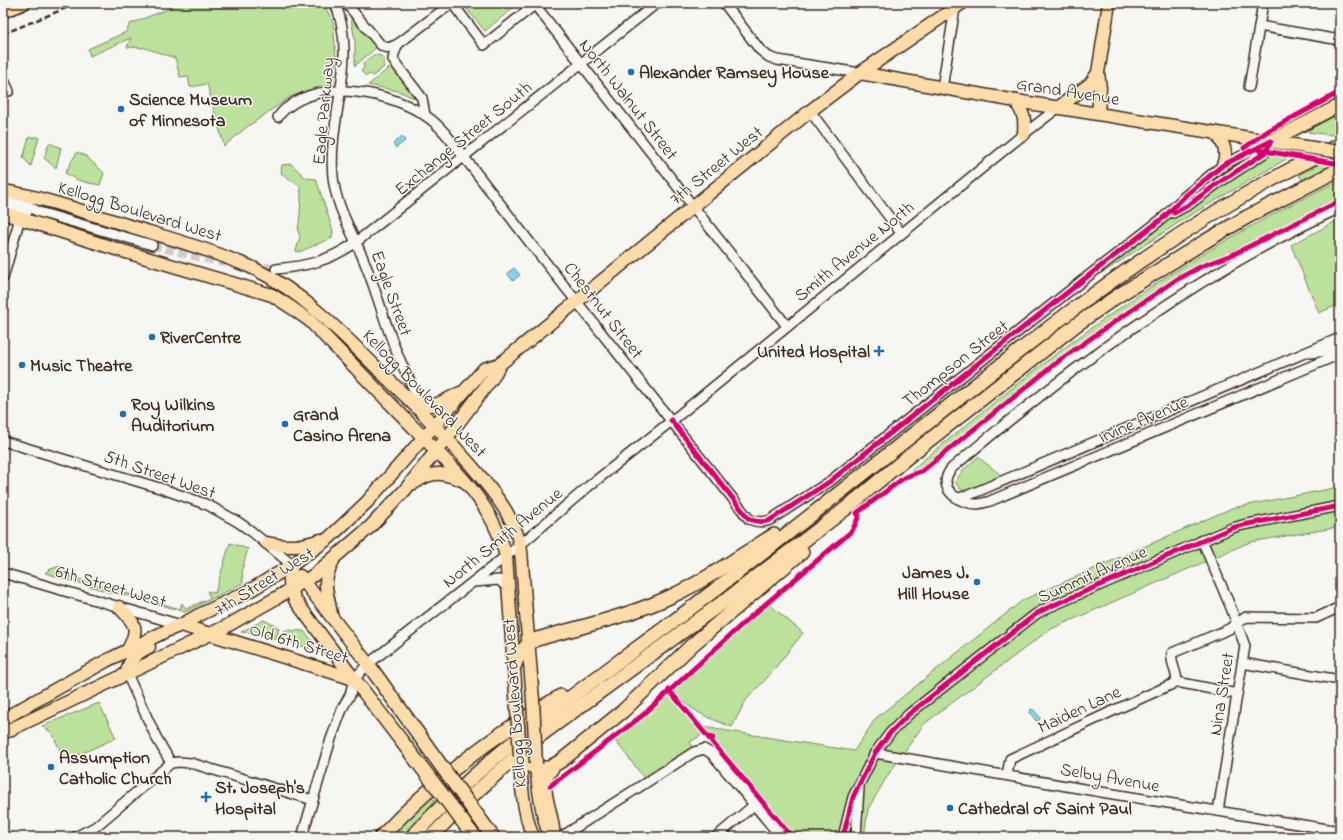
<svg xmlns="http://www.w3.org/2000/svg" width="1343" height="840" font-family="'Indie Flower',sans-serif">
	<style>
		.green { fill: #bbe19d; stroke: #7b865e }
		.water { fill: #87d1e8; stroke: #698e97 }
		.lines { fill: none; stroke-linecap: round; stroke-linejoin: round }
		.minor-tunnel { stroke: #d1cdc8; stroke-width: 9; stroke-dasharray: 9 4.5; stroke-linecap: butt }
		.minor-casing { stroke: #3b2a1e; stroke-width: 12 }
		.major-casing { stroke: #3b2a1e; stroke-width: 15 }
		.highway-casing { stroke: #3b2a1e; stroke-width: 16 }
		.minor { stroke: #f6f6f2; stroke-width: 9 }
		.major { stroke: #fddcac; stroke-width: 12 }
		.highway { stroke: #fddcac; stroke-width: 13 }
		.rail { stroke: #3b2a1e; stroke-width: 2.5; stroke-dasharray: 6 3; stroke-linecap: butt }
		.major-bridge-casing { stroke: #3b2a1e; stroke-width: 15; stroke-linecap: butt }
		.highway-bridge-casing { stroke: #3b2a1e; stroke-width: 16; stroke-linecap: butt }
		.major-bridge { stroke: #fddcac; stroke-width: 12 }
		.highway-bridge { stroke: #fddcac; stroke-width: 13 }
		.cycleway-casing { stroke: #f6f6f2; stroke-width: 8 }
		.cycleway { stroke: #d6006c; stroke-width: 5 }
		.poi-dot { fill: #1f6fb2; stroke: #f6f6f2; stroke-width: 1.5 }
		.labels { text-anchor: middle; stroke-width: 3; stroke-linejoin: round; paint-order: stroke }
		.poi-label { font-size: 18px; font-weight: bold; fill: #3b2a1e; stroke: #f6f6f2; text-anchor: start }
		.street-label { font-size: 18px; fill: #3b2a1e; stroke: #f6f6f2 }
	</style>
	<rect width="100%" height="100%" fill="#f6f6f2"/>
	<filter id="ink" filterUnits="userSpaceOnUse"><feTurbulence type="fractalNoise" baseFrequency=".025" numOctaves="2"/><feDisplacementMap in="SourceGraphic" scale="8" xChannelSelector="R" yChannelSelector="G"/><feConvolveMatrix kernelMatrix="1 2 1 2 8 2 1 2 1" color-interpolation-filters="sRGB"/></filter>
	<g filter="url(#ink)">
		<!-- green -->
		<g class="green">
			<path d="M172 3H323L333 22 336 57 333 84 290 97 247 127 224 146 207 84 190 87 188 76 180 77 175 58 145 48 127 47 131 38 90 56 88 49 126 32 130 24 173 7Z"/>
			<path d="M462 3H519L485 31Z"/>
			<path d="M350 14 378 46 355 66V40Z"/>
			<path d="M373 55 381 56 385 60 383 65 384 67 373 76 370 74 366 76 361 71 364 68 363 64Z"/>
			<path d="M393 65 419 100 398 91 368 85Z"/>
			<path d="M1340 113V131L1331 135 1308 132 1313 127Z"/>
			<path d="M29 137H39L31 166 23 158Z"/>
			<path d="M49 143 61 148 56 168 44 158Z"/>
			<path d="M77 152 86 156 104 173 100 185C88 183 76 181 65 173Z"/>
			<path d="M1270 155 1288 158 1187 217 1104 272 1101 270 1174 216Z"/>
			<path d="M1321 163 1331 165 1302 180 1299 175Z"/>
			<path d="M291 164 306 178 316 179 333 231 332 238 299 252 296 251 300 237 298 231 300 214 301 195 300 186C293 181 286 179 281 173L282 165Z"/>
			<path d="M1340 180V198L1252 242 1205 262 1167 283 1085 339 919 470H911C980 414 1048 357 1121 307 1190 259 1264 217 1340 180Z"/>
			<path d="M1340 219V304L1319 313 1291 245Z"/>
			<path d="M978 457 1002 476 965 491 960 489 955 482 963 470Z"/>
			<path d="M1340 487V527L1250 542 1049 630 924 724 888 775 868 809 864 837H792L703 727 854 751 876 718 1023 600 1232 508Z"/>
			<path d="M230 543 248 549 242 569 243 583 185 612 130 596 109 592 45 573 48 570 60 566 58 573 180 609 182 603 186 609 210 598 207 591 215 593Z"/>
			<path d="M769 604 803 633 767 678 746 700 732 727C707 717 691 712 674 691Z"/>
			<path d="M264 620 279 628 276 639 261 634 241 632Z"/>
			<path d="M285 630 304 631 321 652 282 640Z"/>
			<path d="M669 693 701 733 700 736 690 742 693 747 644 778 615 740Z"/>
			<path d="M99 703 116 738 65 761 52 733 42 726Z"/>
			<path d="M430 796 435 801 400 837H387Z"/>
		</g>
		<!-- water -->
		<g class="water">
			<path d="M402 136 405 141 396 148 393 144Z"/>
			<path d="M514 268 520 275 513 281 507 273Z"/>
			<path d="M1031 709 1034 710 1040 717V719L1038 721H1036L1030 713Z"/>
		</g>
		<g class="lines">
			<!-- minor-tunnel -->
			<g class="minor-tunnel">
				<path d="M152 245 212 260 229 262"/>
				<path d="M251 265 276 269"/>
			</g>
			<defs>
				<g id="minor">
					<path d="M335 3C359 60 327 118 333 177 336 206 351 230 362 256 376 288 384 322 397 353 405 372 414 390 423 408"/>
					<path d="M346 3 380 44C386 50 391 47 398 44L452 3 484 45 537 3"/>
					<path d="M724 3 760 50 769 57 777 60 860 73"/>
					<path d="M535 5 787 326"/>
					<path d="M1259 26 1340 40"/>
					<path d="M398 44 394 54 393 60 422 98 425 115"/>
					<path d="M3 78 9 91"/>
					<path d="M1249 87 1263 3"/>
					<path d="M942 88 955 8"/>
					<path d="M810 111 901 233"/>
					<path d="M278 117C281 113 284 109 288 107 324 79 391 92 426 116 444 128 457 149 471 166 491 192 511 218 531 244 603 336 677 427 749 519 756 522 763 523 770 520L829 482 1083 280 1163 218 1184 197 1223 165 1271 141"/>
					<path d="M3 198 24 204 39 212 152 245"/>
					<path d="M3 206 22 212H27"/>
					<path d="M1340 208C1198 273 1071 367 952 468 935 487 958 504 977 504 981 504 986 502 990 501L1340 354"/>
					<path d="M1173 213 1190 204 1217 184 1266 152 1271 141"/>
					<path d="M276 269C307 266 329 261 355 243L657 3"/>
					<path d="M3 278 24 204"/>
					<path d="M1310 353 1326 351 1340 347"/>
					<path d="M3 441 163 489 208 505 238 522 251 531 292 565"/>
					<path d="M958 498 969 495 1340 338"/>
					<path d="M1202 540 1231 608 1245 646 1218 811"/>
					<path d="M3 573 181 625"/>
					<path d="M474 582 499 580 509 589"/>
					<path d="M1242 663 1340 680"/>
					<path d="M127 674 156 737 171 763"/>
					<path d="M1177 682C1177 672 1170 662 1172 653L1229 629 1246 617 1316 618 1340 607"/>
					<path d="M875 753 1107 793 1340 831"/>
					<path d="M1007 775 1010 759 1117 709 1177 682 1237 694"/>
					<path d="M75 837 95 827 171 763 179 762 191 763 313 800"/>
					<path d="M302 837 331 739 343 707 350 695 354 679 368 664 520 545 589 486 679 415 1024 134 1059 107"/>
					<path d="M561 837 694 752 704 749 712 754 781 837"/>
					<path d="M716 837 754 805"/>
					<path d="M843 837 853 797 875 753 890 733 909 714 1036 614 1047 608 1232 528 1243 525 1340 506"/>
					<path d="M856 837 859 787"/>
				</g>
				<g id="major">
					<path d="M860 73 1016 101 1306 147"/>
					<path d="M1016 101C1024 116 1025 116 1024 134"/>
					<path d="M1059 107 1090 84 1098 73 1109 3"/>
					<path d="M1098 113 1100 88 1098 73"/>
					<path d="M1216 133C1224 143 1228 153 1223 165"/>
					<path d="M1271 141 1340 105"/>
					<path d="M3 191C47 198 90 214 133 227 165 237 197 246 228 258 237 262 247 265 255 269 309 296 350 342 392 383 423 413 453 443 480 476 498 498 517 522 521 551L533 700"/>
					<path d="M3 213 116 249 272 295 292 308 310 321 456 471C479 496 497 522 506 556L517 710"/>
					<path d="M412 402C437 409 439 403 460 393"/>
					<path d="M414 483C433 470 443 472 464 481"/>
					<path d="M267 543C289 548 299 547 321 540"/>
					<path d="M292 565C288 578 290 588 295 600L354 679"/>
					<path d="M300 576 368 664"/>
					<path d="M119 607C135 624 140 627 128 650"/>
					<path d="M331 614C327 589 321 585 333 561"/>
					<path d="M181 625 354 679"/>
					<path d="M127 674C128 659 137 653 149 647"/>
					<path d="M3 719 106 661 166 631 181 625 197 616 249 591 292 565 329 538 367 502 484 369 500 364 810 111 860 73 962 3"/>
					<path d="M3 733 227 626 278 597 314 575 370 527 405 490 452 431 493 377 500 364"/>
					<path d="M520 756C521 784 523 811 533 837"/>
					<path d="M536 764C538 788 541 812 549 834"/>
				</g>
				<g id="highway">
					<path d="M3 11 23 3"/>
					<path d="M368 664 442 767"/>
					<path d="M514 667C519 654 524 645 537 639 584 626 634 615 678 593 712 577 742 554 774 535"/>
					<path d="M354 679 429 777"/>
					<path d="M520 756 529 765 536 768H549L561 761 623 711 692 645 802 552"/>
					<path d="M477 815 493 837"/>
					<path d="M466 826 475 837"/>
					<path d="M381 837C434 781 494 734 561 696"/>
					<path d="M412 837C504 736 618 666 725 582 840 494 952 402 1067 314 1152 250 1243 190 1340 145"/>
					<path d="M431 837 463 804 493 777 542 734 734 594 844 510 904 460 1076 325 1116 297 1204 242 1247 217 1340 169"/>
					<path d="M553 837C554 818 542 797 545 779 547 774 551 770 554 765"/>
				</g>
			</defs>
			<!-- minor casing -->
			<use href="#minor" class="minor-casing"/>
			<!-- major casing -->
			<use href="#major" class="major-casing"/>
			<!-- highway casing -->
			<use href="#highway" class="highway-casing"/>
			<!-- minor -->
			<use href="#minor" class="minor"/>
			<!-- major -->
			<use href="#major" class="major"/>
			<!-- highway -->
			<use href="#highway" class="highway"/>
			<!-- rail -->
			<path class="rail" d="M3 34 78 3"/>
			<defs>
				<g id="major-bridge">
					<path d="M1306 147 1340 152"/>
					<path d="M533 700 536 764"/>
					<path d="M517 710 520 756"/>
				</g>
				<g id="highway-bridge">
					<path d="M442 767 477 815"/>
					<path d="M429 777 466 826"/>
				</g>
			</defs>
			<!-- major-bridge casing -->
			<use href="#major-bridge" class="major-bridge-casing"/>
			<!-- highway-bridge casing -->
			<use href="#highway-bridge" class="highway-bridge-casing"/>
			<!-- major-bridge -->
			<use href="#major-bridge" class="major-bridge"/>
			<!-- highway-bridge -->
			<use href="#highway-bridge" class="highway-bridge"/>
			<defs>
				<g id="cycleway">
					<path d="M1244 148 1268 131 1340 92"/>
					<path d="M1259 150 1340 164"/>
					<path d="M1174 213 1190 204 1217 184 1266 152 1271 141"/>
					<path d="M671 420 749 519C756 522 763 523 770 520L829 482 1083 280 1163 218 1184 197 1223 165 1271 141"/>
					<path d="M669 690 708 737 713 738"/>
					<path d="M708 737 792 837"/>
					<path d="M550 786 643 715 748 619 852 531 859 516 857 513 905 477 922 471 1060 360 1117 320 1176 280 1202 266 1234 254 1340 201"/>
					<path d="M843 837 853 797 875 753 890 733 909 714 1036 614 1047 608 1232 528 1243 525 1340 506"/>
				</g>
			</defs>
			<!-- cycleway casing -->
			<use href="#cycleway" class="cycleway-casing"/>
			<!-- cycleway -->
			<use href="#cycleway" class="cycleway"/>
		</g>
	</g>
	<!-- markers -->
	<g class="poi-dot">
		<circle cx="631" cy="72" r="4"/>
		<circle cx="121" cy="109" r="4"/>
		<circle cx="152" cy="337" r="4"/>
		<path d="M877 345h4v4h4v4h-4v4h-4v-4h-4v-4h4z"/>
		<circle cx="22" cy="365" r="4"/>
		<circle cx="123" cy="414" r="4"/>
		<circle cx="285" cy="424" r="4"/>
		<circle cx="977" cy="582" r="4"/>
		<circle cx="51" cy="767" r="4"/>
		<path d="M204 791h4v4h4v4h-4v4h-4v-4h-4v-4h4z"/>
		<circle cx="950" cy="808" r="4"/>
	</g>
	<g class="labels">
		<!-- poi labels -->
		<g class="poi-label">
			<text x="639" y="78">Alexander Ramsey House</text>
			<text x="129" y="105">Science Museum<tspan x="129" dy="21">of Minnesota</tspan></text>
			<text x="160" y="343">RiverCentre</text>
			<text x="870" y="357" text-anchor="end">United Hospital</text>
			<text x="30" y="371">Music Theatre</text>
			<text x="131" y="410">Roy Wilkins<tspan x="131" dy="21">Auditorium</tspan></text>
			<text x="293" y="420">Grand<tspan x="293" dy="21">Casino Arena</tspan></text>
			<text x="969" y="578" text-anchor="end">James J.<tspan x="969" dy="21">Hill House</tspan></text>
			<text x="59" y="763">Assumption<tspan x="59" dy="21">Catholic Church</tspan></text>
			<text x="215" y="793">St. Joseph's<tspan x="215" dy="21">Hospital</tspan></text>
			<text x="958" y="814">Cathedral of Saint Paul</text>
		</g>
		<!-- street labels -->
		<g class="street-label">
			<text transform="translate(1068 91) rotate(9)" y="6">Grand Avenue</text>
			<text transform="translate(629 99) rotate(52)" y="6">North Walnut Street</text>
			<text transform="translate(323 111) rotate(-85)" y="6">Eagle Parkway</text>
			<text transform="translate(463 138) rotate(-39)" y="6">Exchange Street South</text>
			<text transform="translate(716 165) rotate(-39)" y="6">7th Street West</text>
			<text transform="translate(140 211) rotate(17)" y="6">Kellogg Boulevard West</text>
			<text transform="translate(854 251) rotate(-39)" y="6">Smith Avenue North</text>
			<text transform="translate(392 293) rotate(70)" y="6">Eagle Street</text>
			<text transform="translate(604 310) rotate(52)" y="6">Chestnut Street</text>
			<text transform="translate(955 363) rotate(-38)" y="6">Thompson Street</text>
			<text transform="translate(425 393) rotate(46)" y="6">Kellogg Boulevard West</text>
			<text transform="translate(1143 419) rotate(-23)" y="6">Irvine Avenue</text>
			<text transform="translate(160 474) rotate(19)" y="6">5th Street West</text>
			<text transform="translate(502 537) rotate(-39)" y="6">North Smith Avenue</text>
			<text transform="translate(1092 574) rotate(-24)" y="6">Summit Avenue</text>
			<text transform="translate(264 581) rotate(-32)" y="6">7th Street West</text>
			<text transform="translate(111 586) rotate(16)" y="6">6th Street West</text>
			<text transform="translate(299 643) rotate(17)" y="6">Old 6th Street</text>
			<text transform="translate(1221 694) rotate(-81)" y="6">Nina Street</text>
			<text transform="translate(514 703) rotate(-94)" y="6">Kellogg Boulevard West</text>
			<text transform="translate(1079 709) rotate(-25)" y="6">Maiden Lane</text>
			<text transform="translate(1110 777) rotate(10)" y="6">Selby Avenue</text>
		</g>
	</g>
	<!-- margin -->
	<rect width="1343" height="840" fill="none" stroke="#f6f6f2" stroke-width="16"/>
	<rect x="8" y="8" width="1327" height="824" fill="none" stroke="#3b2a1e" stroke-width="1.5" filter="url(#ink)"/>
</svg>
